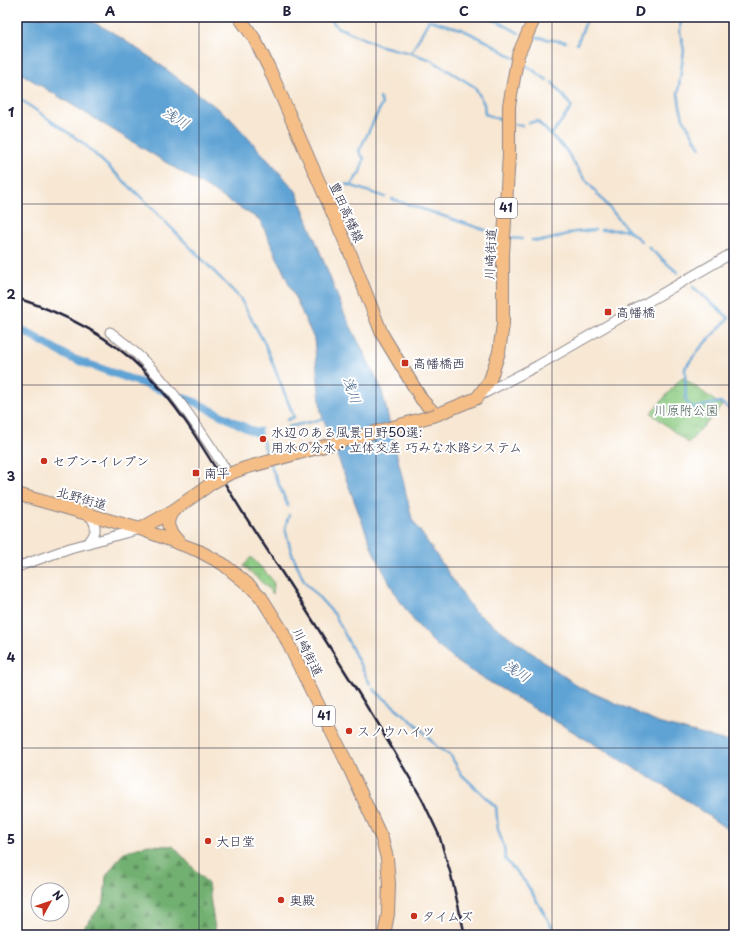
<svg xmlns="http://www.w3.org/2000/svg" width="751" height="952" font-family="'Playpen Sans','Klee One',sans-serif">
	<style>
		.grass { fill: url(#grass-tufts); stroke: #58775f }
		.forest { fill: url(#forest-firs); stroke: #4a6956 }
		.park { fill: url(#park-crowns); stroke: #58775f }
		.water { fill: #5fa3d4; stroke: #406288 }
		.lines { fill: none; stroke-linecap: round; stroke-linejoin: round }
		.stream { stroke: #5fa3d4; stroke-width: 2.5 }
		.canal { stroke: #5fa3d4; stroke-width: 8 }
		.minor-casing { stroke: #8c8487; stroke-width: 11 }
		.major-casing { stroke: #8c8487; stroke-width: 14 }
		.minor { stroke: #fff; stroke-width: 9 }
		.major { stroke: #f6be87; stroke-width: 12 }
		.rail { stroke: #22223b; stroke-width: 2.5 }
		.major-bridge-casing { stroke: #8c8487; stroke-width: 14; stroke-linecap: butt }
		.major-bridge { stroke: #f6be87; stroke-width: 12 }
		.grid { fill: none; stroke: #22223b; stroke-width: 1; stroke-opacity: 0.55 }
		.poi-dot { fill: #c8321e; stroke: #fff; stroke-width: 1.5 }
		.labels { text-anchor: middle; stroke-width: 4; stroke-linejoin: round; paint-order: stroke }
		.shield { fill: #fff; stroke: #646476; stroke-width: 1 }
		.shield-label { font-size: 12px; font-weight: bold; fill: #22223b }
		.street-label { font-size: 13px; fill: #22223b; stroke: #fff }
		.poi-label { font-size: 13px; fill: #22223b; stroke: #fff; text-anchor: start }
		.park-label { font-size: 13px; fill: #475e54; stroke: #fff }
		.water-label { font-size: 14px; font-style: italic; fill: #3d5c80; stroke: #fff }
		.neatline { fill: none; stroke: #22223b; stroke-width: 1.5 }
		.grid-label { font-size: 13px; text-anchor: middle; font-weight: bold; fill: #22223b }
	</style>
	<defs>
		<pattern id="grass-tufts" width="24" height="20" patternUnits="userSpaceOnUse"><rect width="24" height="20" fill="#8dcc83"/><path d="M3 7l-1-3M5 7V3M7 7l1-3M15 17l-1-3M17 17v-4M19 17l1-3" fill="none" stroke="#79af72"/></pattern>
		<pattern id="forest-firs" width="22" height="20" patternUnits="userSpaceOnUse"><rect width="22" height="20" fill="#72b071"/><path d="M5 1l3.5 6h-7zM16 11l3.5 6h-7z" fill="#5d8f5e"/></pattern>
		<pattern id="park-crowns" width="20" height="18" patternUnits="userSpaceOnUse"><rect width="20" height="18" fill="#8dcc83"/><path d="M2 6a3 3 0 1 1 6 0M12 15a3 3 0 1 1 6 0" fill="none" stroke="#79af72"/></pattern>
	</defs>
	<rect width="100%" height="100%" fill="#fff"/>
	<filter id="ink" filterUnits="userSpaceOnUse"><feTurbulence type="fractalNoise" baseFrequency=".025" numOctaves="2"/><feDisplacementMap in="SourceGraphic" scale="8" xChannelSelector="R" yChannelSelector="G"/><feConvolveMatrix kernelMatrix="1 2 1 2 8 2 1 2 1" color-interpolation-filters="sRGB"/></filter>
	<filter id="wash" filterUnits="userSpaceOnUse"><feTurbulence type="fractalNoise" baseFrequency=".012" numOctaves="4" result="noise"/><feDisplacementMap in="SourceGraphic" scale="16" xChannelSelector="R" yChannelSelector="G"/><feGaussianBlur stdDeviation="0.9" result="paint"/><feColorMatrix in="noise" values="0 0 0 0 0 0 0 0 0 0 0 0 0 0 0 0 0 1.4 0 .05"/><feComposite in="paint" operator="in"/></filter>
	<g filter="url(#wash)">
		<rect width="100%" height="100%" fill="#f7e7d3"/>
		<!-- grass -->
		<path class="grass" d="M251 557 270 577 274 584 273 594C264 583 254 576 244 566Z"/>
		<!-- forest -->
		<path class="forest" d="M148 845 173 846 208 884 216 935H78L104 902 106 876 124 852Z"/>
		<!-- park -->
		<path class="park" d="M682 377 722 406 688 443 651 413Z"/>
		<!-- water -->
		<path class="water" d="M17 17H83L112 32 154 60 230 118 296 191 344 313 381 387 412 519 474 611 579 687 627 708 658 723 734 743V834L676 793 461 665 434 643 414 621 397 597 373 551 321 412 314 339 260 220 17 71Z"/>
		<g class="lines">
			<!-- stream -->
			<g class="stream">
				<path d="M329 17 337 27 381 46 411 53 431 60 475 87 484 104 485 114 504 121"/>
				<path d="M484 17 497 21 519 33"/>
				<path d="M681 17 680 32 684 50 678 93 680 106 683 118 700 148"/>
				<path d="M533 37 566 42"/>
				<path d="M577 44 588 17"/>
				<path d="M411 53 429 20 461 29 488 42 514 58"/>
				<path d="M523 63 547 80"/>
				<path d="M17 97 83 143 143 199 240 298 265 344 294 417 287 420"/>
				<path d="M529 123 537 121 566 150 580 173 628 230 641 241"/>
				<path d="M514 124 522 126"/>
				<path d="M551 135 572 107 552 82"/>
				<path d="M346 184 385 197"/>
				<path d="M351 185 360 172 364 159 359 151 382 104 380 98"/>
				<path d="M392 199 500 235"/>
				<path d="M601 230H628"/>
				<path d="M510 238 522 239"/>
				<path d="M532 240C548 243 560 235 575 232 582 231 588 231 595 230"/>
				<path d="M648 247 678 273"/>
				<path d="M693 287 729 318 701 347 685 368 686 402 694 408 720 402 734 412"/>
				<path d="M229 420 256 430 261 429"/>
				<path d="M288 427 327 418"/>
				<path d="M259 429 268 458"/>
				<path d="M270 464 288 506"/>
				<path d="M289 515 285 528 291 551 304 581 335 615 370 684"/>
				<path d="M373 689 420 728 437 747 451 756 461 774 496 807 498 829 504 847 505 859 526 883 557 935"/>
			</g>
			<!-- canal -->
			<path class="canal" d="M17 327 71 358 195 402 258 434"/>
		</g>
	</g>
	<g filter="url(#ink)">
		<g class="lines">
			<defs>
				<g id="minor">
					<path d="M110 332C164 371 193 420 229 474"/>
					<path d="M479 396 537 366 734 252"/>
					<path d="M88 543C97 532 98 526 89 515"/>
					<path d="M17 567 70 548 140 529"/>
				</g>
				<g id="major">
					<path d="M239 17 254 38 269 68 351 255 382 334 422 400 436 415 477 398 490 380 499 352 503 324V254L509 154V106L518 55 535 17"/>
					<path d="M17 494 140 529 199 551 223 564 250 586 261 597 281 629 346 761 382 839 387 858 389 884 388 914 384 935"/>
					<path d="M174 510C163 523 169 531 179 542"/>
					<path d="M140 529 174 510 212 483"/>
				</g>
			</defs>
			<!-- minor casing -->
			<use href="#minor" class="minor-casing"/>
			<!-- major casing -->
			<use href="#major" class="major-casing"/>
			<!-- minor -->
			<use href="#minor" class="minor"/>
			<!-- major -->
			<use href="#major" class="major"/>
			<!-- rail -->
			<path class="rail" d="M17 298C63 313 108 335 142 369 184 410 212 464 243 513 305 607 366 702 422 799L439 835 451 875 465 935"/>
			<defs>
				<path id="major-bridge" d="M212 483 229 474 245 468 436 415"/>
			</defs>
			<!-- major-bridge casing -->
			<use href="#major-bridge" class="major-bridge-casing"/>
			<!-- major-bridge -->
			<use href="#major-bridge" class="major-bridge"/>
		</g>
	</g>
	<!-- grid -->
	<path class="grid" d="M199 17V935M376 17V935M552 17V935M17 204H734M17 385H734M17 567H734M17 748H734"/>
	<!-- markers -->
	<g class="poi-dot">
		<rect x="604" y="308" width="8" height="8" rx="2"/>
		<rect x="401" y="359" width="8" height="8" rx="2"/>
		<circle cx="263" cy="439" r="4"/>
		<circle cx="44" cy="461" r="4"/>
		<rect x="192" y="469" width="8" height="8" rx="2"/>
		<circle cx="349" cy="731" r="4"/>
		<circle cx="208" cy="841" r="4"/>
		<circle cx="281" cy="900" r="4"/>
		<circle cx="414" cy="916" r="4"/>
	</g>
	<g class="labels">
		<!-- shield labels -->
		<g class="shield">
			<rect x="495" y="198" width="22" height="20" rx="3"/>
			<rect x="313" y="706" width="22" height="20" rx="3"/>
		</g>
		<g class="shield-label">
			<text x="506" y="212">41</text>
			<text x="324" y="720">41</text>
		</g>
		<!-- street labels -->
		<g class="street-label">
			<text transform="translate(347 212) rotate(66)" y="5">豊田高幡線</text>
			<text transform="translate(490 254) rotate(-88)" y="5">川崎街道</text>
			<text transform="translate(82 498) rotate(16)" y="5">北野街道</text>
			<text transform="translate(308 652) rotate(64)" y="5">川崎街道</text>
		</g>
		<!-- poi labels -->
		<g class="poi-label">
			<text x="616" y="317">高幡橋</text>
			<text x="413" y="368">高幡橋西</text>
			<text x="271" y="437">水辺のある風景日野50選:<tspan x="271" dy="15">用水の分水・立体交差 巧みな水路システム</tspan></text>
			<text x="52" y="466">セブン-イレブン</text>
			<text x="204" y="478">南平</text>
			<text x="357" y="736">スノウハイツ</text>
			<text x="216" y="846">大日堂</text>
			<text x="289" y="905">奥殿</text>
			<text x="422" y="921">タイムズ</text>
		</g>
		<!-- park labels -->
		<g class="park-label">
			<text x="686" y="415">川原附公園</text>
		</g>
		<!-- water labels -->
		<g class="water-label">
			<text transform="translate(176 118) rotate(31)" y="5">浅川</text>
			<text transform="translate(352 390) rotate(71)" y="5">浅川</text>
			<text transform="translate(517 671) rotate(33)" y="5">浅川</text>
		</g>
	</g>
	<!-- margin -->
	<rect width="751" height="952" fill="none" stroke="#fff" stroke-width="44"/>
	<!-- north arrow -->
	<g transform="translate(50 902) rotate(50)"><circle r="19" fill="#ffffff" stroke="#a7a7b1"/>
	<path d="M0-3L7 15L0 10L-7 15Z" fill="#c8321e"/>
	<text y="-6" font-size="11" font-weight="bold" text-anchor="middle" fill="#22223b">N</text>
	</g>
	<rect x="22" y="22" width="707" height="908" class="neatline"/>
	<g class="grid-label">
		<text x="110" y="16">A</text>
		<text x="287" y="16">B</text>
		<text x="464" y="16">C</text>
		<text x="641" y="16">D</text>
		<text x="11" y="117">1</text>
		<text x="11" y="299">2</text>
		<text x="11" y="481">3</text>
		<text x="11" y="662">4</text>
		<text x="11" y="844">5</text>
	</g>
</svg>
